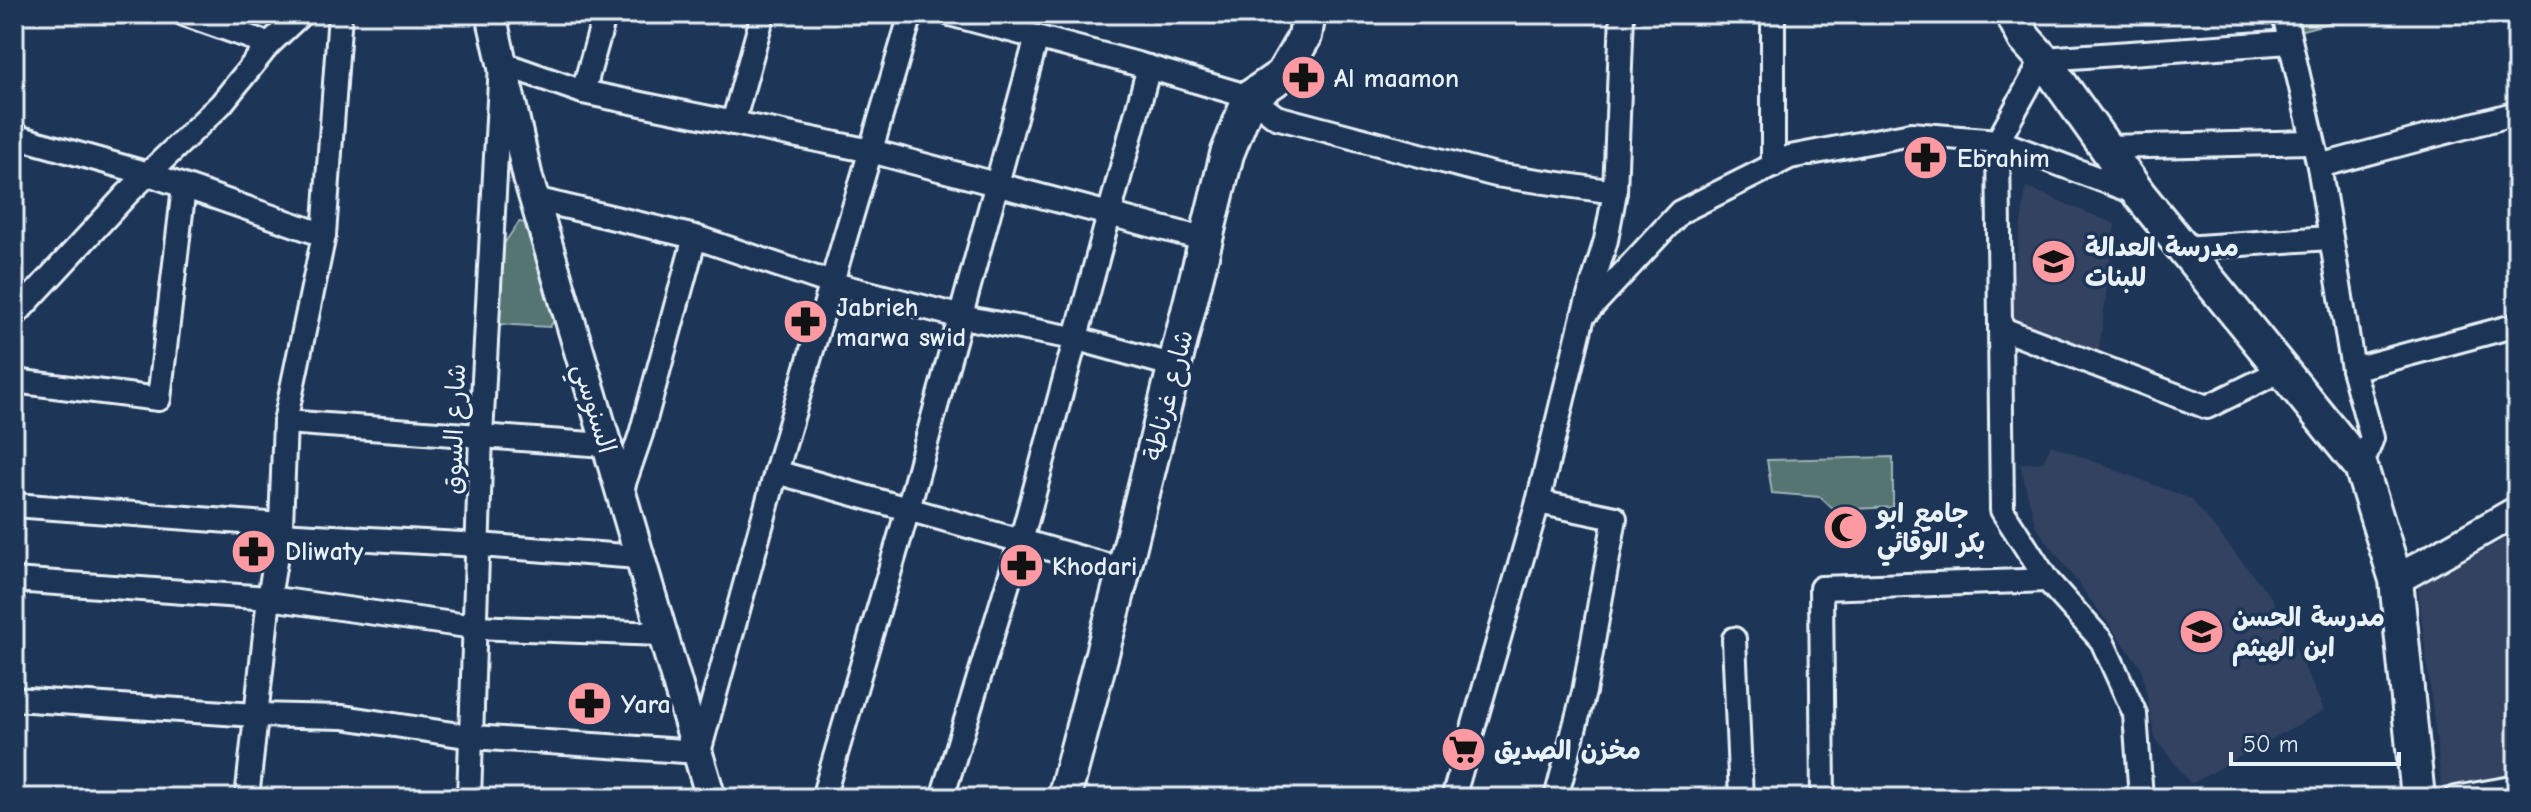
<svg xmlns="http://www.w3.org/2000/svg" width="2531" height="812" font-family="'Comic Neue','Playpen Sans Arabic',sans-serif">
	<style>
		.built { fill: #334261 }
		.green { fill: #547473; stroke: #9eb2b6; stroke-width: 2 }
		.lines { fill: none; stroke-linecap: round; stroke-linejoin: round }
		.minor-casing { stroke: #e8f1f8; stroke-width: 28 }
		.tertiary-casing { stroke: #e8f1f8; stroke-width: 34 }
		.secondary-casing { stroke: #e8f1f8; stroke-width: 38 }
		.minor { stroke: #1d3557; stroke-width: 22 }
		.tertiary { stroke: #1d3557; stroke-width: 28 }
		.secondary { stroke: #1d3557; stroke-width: 32 }
		.labels { text-anchor: middle; stroke-width: 7; stroke-linejoin: round; paint-order: stroke }
		.poi-label { font-size: 26px; font-weight: bold; fill: #e8f1f8; stroke: #1d3557; text-anchor: start }
		.street-label { font-size: 26px; fill: #e8f1f8; stroke: #1d3557 }
	</style>
	<rect width="100%" height="100%" fill="#1d3557"/>
	<filter id="ink" filterUnits="userSpaceOnUse"><feTurbulence type="fractalNoise" baseFrequency=".0125" numOctaves="2"/><feDisplacementMap in="SourceGraphic" scale="16" xChannelSelector="R" yChannelSelector="G"/><feConvolveMatrix kernelMatrix="1 2 1 2 8 2 1 2 1" color-interpolation-filters="sRGB"/></filter>
	<g filter="url(#ink)">
		<!-- built -->
		<g class="built">
			<path d="M2026 187 2115 224 2098 358 2007 325Z"/>
			<path d="M2051 445 2191 499 2272 598 2324 710 2191 784 2155 738 2141 667 2036 527 2020 464 2043 462Z"/>
			<path d="M2517 532V798H2443L2418 587Z"/>
		</g>
		<!-- green -->
		<g class="green">
			<path d="M2291 14H2363L2295 32Z"/>
			<path d="M519 222 533 224 557 315 550 327 496 324 501 248Z"/>
			<path d="M1893 457V507L1834 510 1820 497 1772 493 1767 460Z"/>
		</g>
		<g class="lines">
			<defs>
				<g id="minor">
					<path d="M184 14 269 44"/>
					<path d="M950 14 1141 65 1250 97 1276 117 1496 175 1615 192"/>
					<path d="M1773 14V166"/>
					<path d="M2284 14 2319 166 2353 369 2372 438 2361 467"/>
					<path d="M583 92 605 14"/>
					<path d="M733 123 763 14"/>
					<path d="M14 136 149 174 324 235"/>
					<path d="M2105 147 2313 142"/>
					<path d="M2319 166 2517 113"/>
					<path d="M534 199 695 237 834 284 962 317 1074 338 1175 366"/>
					<path d="M2183 248 2329 238"/>
					<path d="M1586 313 1680 212 1790 157 1911 134 1998 141 2139 194"/>
					<path d="M14 316 127 194 221 104 269 44 301 14"/>
					<path d="M2000 328 2207 407 2282 370"/>
					<path d="M2353 369 2517 325"/>
					<path d="M14 381 159 399 184 187"/>
					<path d="M285 422 605 445"/>
					<path d="M776 472 1124 570"/>
					<path d="M621 492 641 434 695 237"/>
					<path d="M1538 502 1615 518 1584 692 1556 798"/>
					<path d="M14 505 281 525"/>
					<path d="M279 534 479 545 638 557"/>
					<path d="M14 580 269 598 474 627 661 634"/>
					<path d="M1734 639 1741 798"/>
					<path d="M14 699 255 715 343 717 472 737 699 752 776 472 911 14"/>
					<path d="M247 798 269 598 281 525 285 422 324 235 340 14"/>
					<path d="M469 798 481 435 501 63 583 92 871 151 1207 240"/>
					<path d="M823 798 908 509 1037 37"/>
					<path d="M942 798 1021 541 1149 67"/>
					<path d="M1453 798 1538 502 1583 316 1606 240 1615 192 1622 14"/>
					<path d="M1823 798 1821 588 2047 580"/>
					<path d="M2141 798 2135 714 2102 641 2047 580 2002 510 1998 141 2043 59 2290 42"/>
					<path d="M2456 798 2517 787"/>
				</g>
				<g id="tertiary">
					<path d="M491 14 528 178 711 798"/>
					<path d="M2396 580 2517 511"/>
				</g>
				<g id="secondary">
					<path d="M2012 14 2025 39 2043 59 2139 194 2361 467 2396 580 2418 798"/>
					<path d="M1064 798 1124 570 1227 154 1250 97 1282 75 1305 36 1309 14"/>
				</g>
			</defs>
			<!-- minor casing -->
			<use href="#minor" class="minor-casing"/>
			<!-- tertiary casing -->
			<use href="#tertiary" class="tertiary-casing"/>
			<!-- secondary casing -->
			<use href="#secondary" class="secondary-casing"/>
			<!-- minor -->
			<use href="#minor" class="minor"/>
			<!-- tertiary -->
			<use href="#tertiary" class="tertiary"/>
			<!-- secondary -->
			<use href="#secondary" class="secondary"/>
		</g>
	</g>
	<!-- icons -->
	<defs>
		<symbol id="pharmacy-disc" viewBox="-11 -11 22 22"><circle r="9.5" fill="#ff9aa2" stroke="#1d3557"/><path d="M-2-6h4v4h4v4h-4v4h-4v-4h-4v-4h4Z" fill="#111"/></symbol>
		<symbol id="school-disc" viewBox="-11 -11 22 22"><circle r="9.5" fill="#ff9aa2" stroke="#1d3557"/><path d="M0-5L7-2L0 1L-7-2ZM-4 1L0 2.5L4 1V4Q0 6-4 4Z" fill="#111"/></symbol>
		<symbol id="mosque-disc" viewBox="-11 -11 22 22"><circle r="9.5" fill="#ff9aa2" stroke="#1d3557"/><path d="M3.5-4.9A6 6 0 1 0 3.5 4.9A5 5 0 1 1 3.5-4.9Z" fill="#111"/></symbol>
		<symbol id="supermarket-disc" viewBox="-11 -11 22 22"><circle r="9.5" fill="#ff9aa2" stroke="#1d3557"/><path d="M-6-5.5h2.5l.6 2H6L4.5 2H-2.5L-4.4-4H-6ZM-1.5 3.2a1.3 1.3 0 1 0 .1 0ZM3 3.2a1.3 1.3 0 1 0 .1 0Z" fill="#111"/></symbol>
	</defs>
	<g fill-rule="evenodd">
		<use href="#pharmacy-disc" x="1278" y="52" width="51" height="51"/>
		<use href="#pharmacy-disc" x="1900" y="132" width="51" height="51"/>
		<use href="#school-disc" x="2028" y="236" width="51" height="51"/>
		<use href="#pharmacy-disc" x="780" y="296" width="51" height="51"/>
		<use href="#mosque-disc" x="1820" y="502" width="51" height="51"/>
		<use href="#pharmacy-disc" x="228" y="526" width="51" height="51"/>
		<use href="#pharmacy-disc" x="996" y="540" width="51" height="51"/>
		<use href="#school-disc" x="2176" y="606" width="51" height="51"/>
		<use href="#pharmacy-disc" x="564" y="678" width="51" height="51"/>
		<use href="#supermarket-disc" x="1438" y="724" width="51" height="51"/>
	</g>
	<g class="labels">
		<!-- poi labels -->
		<g class="poi-label">
			<text x="1334" y="87">Al maamon</text>
			<text x="1957" y="167">Ebrahim</text>
			<text x="2085" y="256">مدرسة العدالة<tspan x="2085" dy="30">للبنات</tspan></text>
			<text x="836" y="316">Jabrieh<tspan x="836" dy="30">marwa swid</tspan></text>
			<text x="1877" y="522">جامع ابو<tspan x="1877" dy="30">بكر الوقائي</tspan></text>
			<text x="285" y="560">Dliwaty</text>
			<text x="1052" y="575">Khodari</text>
			<text x="2232" y="626">مدرسة الحسن<tspan x="2232" dy="30">ابن الهيثم</tspan></text>
			<text x="621" y="713">Yara</text>
			<text x="1494" y="759">مخزن الصديق</text>
		</g>
		<!-- street labels -->
		<g class="street-label">
			<text transform="translate(1168 395) rotate(-76)" y="9">شارع غرناطة</text>
			<text transform="translate(595 408) rotate(73)" y="9">السنوسي</text>
			<text transform="translate(454 429) rotate(-88)" y="9">شارع السوق</text>
		</g>
	</g>
	<!-- margin -->
	<rect width="2531" height="812" fill="none" stroke="#1d3557" stroke-width="48"/>
	<rect x="24" y="24" width="2483" height="764" fill="none" stroke="#e8f1f8" stroke-width="3" filter="url(#ink)"/>
	<!-- scale -->
	<path d="M2231 752v12h168v-12" fill="none" stroke="#e8f1f8" stroke-width="4"/>
	<text x="2243" y="752" font-size="24" fill="#e8f1f8" stroke="#1d3557" stroke-width="6" paint-order="stroke">50 m</text>
</svg>
